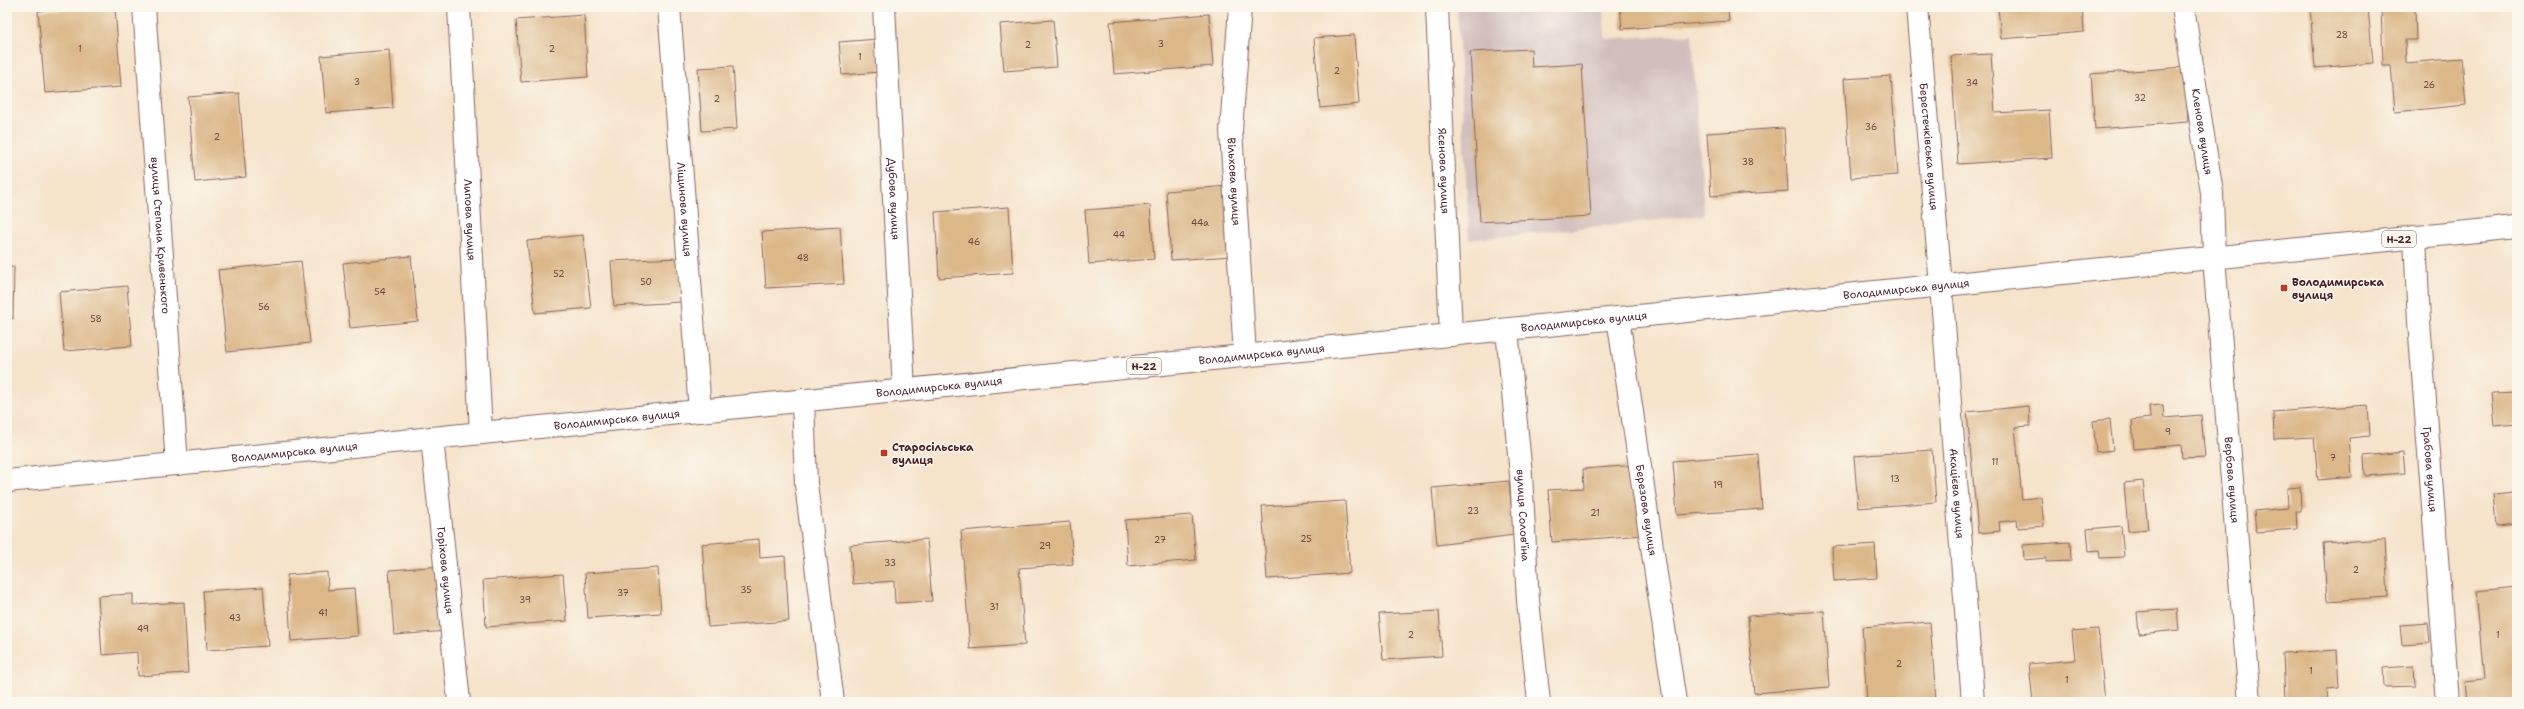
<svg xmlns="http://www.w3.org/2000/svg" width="2524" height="709" font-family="'Shantell Sans',sans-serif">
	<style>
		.industrial { fill: #d1bfbd }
		.building { fill: #dcb889 }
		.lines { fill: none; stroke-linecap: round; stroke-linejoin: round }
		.minor-casing { stroke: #866463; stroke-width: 24 }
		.primary-casing { stroke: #866463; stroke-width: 24 }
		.minor { stroke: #fff; stroke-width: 22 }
		.primary { stroke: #fff; stroke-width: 22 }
		.poi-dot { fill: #c8321e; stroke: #fbf7ec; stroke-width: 1.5 }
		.labels { text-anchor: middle; stroke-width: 3; stroke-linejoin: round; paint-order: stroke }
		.number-label { font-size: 9px; fill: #6e4542 }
		.shield { fill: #fbf7ec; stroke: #7f6065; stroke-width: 1 }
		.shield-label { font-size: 10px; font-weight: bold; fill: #4a1f2b }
		.street-label { font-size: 11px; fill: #4a1f2b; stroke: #fbf7ec }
		.poi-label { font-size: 11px; font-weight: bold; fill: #4a1f2b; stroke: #fbf7ec; text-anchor: start }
	</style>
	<rect width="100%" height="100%" fill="#fbf7ec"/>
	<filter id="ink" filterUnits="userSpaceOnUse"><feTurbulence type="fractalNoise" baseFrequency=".025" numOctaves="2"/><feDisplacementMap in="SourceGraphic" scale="8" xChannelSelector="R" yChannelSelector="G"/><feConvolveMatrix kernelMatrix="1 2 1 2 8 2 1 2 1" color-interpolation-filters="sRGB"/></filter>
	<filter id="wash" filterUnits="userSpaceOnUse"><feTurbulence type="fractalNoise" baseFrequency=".012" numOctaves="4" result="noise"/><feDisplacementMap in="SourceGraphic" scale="16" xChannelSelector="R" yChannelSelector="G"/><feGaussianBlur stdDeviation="0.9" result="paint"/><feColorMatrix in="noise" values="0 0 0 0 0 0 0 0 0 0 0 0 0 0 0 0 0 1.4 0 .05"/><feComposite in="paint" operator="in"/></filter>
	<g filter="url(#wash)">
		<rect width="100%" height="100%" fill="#f5e3ca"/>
		<!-- industrial -->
		<path class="industrial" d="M1457 7H1603L1605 39 1692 34 1704 215 1469 240Z"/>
		<g id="blocks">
			<!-- building -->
			<g class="building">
				<path d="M88 7H115L121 87 45 93 38 11Z"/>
				<path d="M1620 7H1728L1729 21 1622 29Z"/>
				<path d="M1998 7H2082L2084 32 2001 39Z"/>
				<path d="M2310 7H2368L2373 63 2315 68Z"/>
				<path d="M2381 7H2415L2416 40H2405L2406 63 2462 58 2466 105 2395 112 2391 65H2383Z"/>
				<path d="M1209 14 1213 66 1114 74 1110 22Z"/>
				<path d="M584 15 588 77 521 82 516 20Z"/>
				<path d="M1053 20 1057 67 1004 71 1000 24Z"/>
				<path d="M1354 35 1359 104 1320 108 1314 38Z"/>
				<path d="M878 39 880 72 842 75 839 42Z"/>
				<path d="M1531 49 1532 67 1582 64 1591 216 1480 222 1470 52Z"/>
				<path d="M389 50 393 108 326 113 321 56Z"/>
				<path d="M1991 54 1995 113 2049 110 2052 158 1958 164 1951 56Z"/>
				<path d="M733 66 737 129 702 131 698 68Z"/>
				<path d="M2185 67 2188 122 2095 129 2091 74Z"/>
				<path d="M1891 76 1898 175 1851 178 1844 79Z"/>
				<path d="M239 93 246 177 195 182 188 97Z"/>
				<path d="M1784 128 1788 191 1711 196 1707 133Z"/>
				<path d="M1228 186 1233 256 1171 260 1166 191Z"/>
				<path d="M1150 205 1154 259 1089 264 1085 210Z"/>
				<path d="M1009 207 1013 273 939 278 935 212Z"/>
				<path d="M840 227 844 284 766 288 762 232Z"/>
				<path d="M583 235 591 308 535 313 527 241Z"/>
				<path d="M411 256 418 321 350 328 343 263Z"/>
				<path d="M678 258 681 302 614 306 611 261Z"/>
				<path d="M301 261 310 343 227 352 218 270Z"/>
				<path d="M7 267H14L13 319 7 318Z"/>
				<path d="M127 286 132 346 64 351 59 292Z"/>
				<path d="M2517 392V424L2495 426 2492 393Z"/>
				<path d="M2163 405 2164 418 2201 415 2205 457 2182 458 2181 445 2134 449 2132 420 2150 418 2149 406Z"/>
				<path d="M2368 405 2370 436 2349 438 2352 477 2318 480 2314 437 2274 439 2273 412Z"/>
				<path d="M2029 406 2030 426 2015 427 2022 499 2041 497 2044 526 2018 528 2017 520 1999 522 2000 531 1978 533 1967 412Z"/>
				<path d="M2110 419 2113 450 2096 452 2093 421Z"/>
				<path d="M1932 450 1936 502 1858 508 1854 456Z"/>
				<path d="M2403 452 2405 473 2365 476 2364 456Z"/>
				<path d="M1758 454 1762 509 1677 515 1673 461Z"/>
				<path d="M1637 465 1642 535 1552 542 1548 490 1584 488 1583 469Z"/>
				<path d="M1509 481 1514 535 1437 545 1432 488Z"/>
				<path d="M2143 481 2148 529 2128 531 2124 483Z"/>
				<path d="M2300 487 2301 511H2296L2297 529 2256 532 2254 511 2288 508 2287 488Z"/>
				<path d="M2517 492V524L2496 526 2493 494Z"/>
				<path d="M1345 501 1350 573 1267 579 1262 506Z"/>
				<path d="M1192 515 1196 560 1128 566 1125 520Z"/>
				<path d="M1070 522 1073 564 1019 568 1025 645 970 649 961 531Z"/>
				<path d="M2121 526 2124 557 2100 558 2099 550 2089 551 2087 529Z"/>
				<path d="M759 539 760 558 785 556 789 621 708 627 702 544Z"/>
				<path d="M927 539 932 601 895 603 894 581 853 584 850 545Z"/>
				<path d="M2385 539 2388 597 2327 601 2323 543Z"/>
				<path d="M2070 542 2071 561 2046 562V558L2024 560 2023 545Z"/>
				<path d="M1875 544 1877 578 1834 581 1832 547Z"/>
				<path d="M442 566 447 631 394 635 389 570Z"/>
				<path d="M658 568 661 613 588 618 585 573Z"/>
				<path d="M327 572 328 590 354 588 358 636 291 641 287 575Z"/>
				<path d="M563 574 567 621 486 627 483 580Z"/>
				<path d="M263 587 268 646 207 650 203 591Z"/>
				<path d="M2517 587V702H2467L2465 681 2484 679 2476 591Z"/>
				<path d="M133 594V605L184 602 188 673 138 676 137 652 102 655 98 596Z"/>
				<path d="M2177 609 2179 630 2139 634 2137 612Z"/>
				<path d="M1439 611 1442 656 1383 660 1379 614Z"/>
				<path d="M1824 611 1829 687 1754 693 1748 616Z"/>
				<path d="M1930 622 1936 700 1867 702 1862 627Z"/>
				<path d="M2428 623 2430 643 2402 645 2400 625Z"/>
				<path d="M2098 629 2105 702H2033L2029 664 2075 660 2072 631Z"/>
				<path d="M2337 650 2339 688 2327 689 2328 702H2285L2283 653Z"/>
				<path d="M2414 666 2415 686 2384 687 2383 668Z"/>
			</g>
		</g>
	</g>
	<g filter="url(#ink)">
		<use href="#blocks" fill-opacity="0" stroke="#866463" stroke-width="1"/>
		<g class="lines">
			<defs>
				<g id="minor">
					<path id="s1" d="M144 7 177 464"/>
					<path id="s2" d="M459 7 481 433"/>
					<path id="s3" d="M669 7 700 411"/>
					<path id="s4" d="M884 7 904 390"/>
					<path id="s5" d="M1240 7 1231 131 1245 356"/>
					<path id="s6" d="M1437 7 1451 335"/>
					<path id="s7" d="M1917 7 1941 285 1973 702"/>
					<path id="s8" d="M2183 7 2212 193 2214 258 2250 702"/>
					<path id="s9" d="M2415 237 2419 322 2448 702"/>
					<path id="s10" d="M1618 318 1675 702"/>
					<path id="s11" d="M1507 330 1521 475 1528 601 1539 702"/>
					<path d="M803 400 806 484 833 702"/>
					<path id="s12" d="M432 438 459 702"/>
				</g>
				<g id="primary">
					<path id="s13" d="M7 481 2517 227"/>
				</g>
			</defs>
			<!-- minor casing -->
			<use href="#minor" class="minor-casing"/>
			<!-- primary casing -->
			<use href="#primary" class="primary-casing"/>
			<!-- minor -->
			<use href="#minor" class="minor"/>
			<!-- primary -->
			<use href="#primary" class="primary"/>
		</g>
	</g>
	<!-- markers -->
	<g class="poi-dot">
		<rect x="2280" y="284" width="8" height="8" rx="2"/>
		<rect x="880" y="449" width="8" height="8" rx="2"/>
	</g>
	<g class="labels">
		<!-- number labels -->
		<g class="number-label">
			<text x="2342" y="38">28</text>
			<text x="1161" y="47">3</text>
			<text x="1028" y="48">2</text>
			<text x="80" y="52">1</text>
			<text x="552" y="52">2</text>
			<text x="860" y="60">1</text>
			<text x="1337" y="74">2</text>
			<text x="357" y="85">3</text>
			<text x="1972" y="86">34</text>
			<text x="2429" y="88">26</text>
			<text x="2140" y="101">32</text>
			<text x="717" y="102">2</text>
			<text x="1871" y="130">36</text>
			<text x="217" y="140">2</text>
			<text x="1748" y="165">38</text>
			<text x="1200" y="226">44а</text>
			<text x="1119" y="238">44</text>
			<text x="974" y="245">46</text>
			<text x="803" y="261">48</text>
			<text x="559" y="277">52</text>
			<text x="646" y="285">50</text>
			<text x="380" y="295">54</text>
			<text x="264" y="310">56</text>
			<text x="96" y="322">58</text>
			<text x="2168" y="435">9</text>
			<text x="2333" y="461">7</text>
			<text x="1995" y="465">11</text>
			<text x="1895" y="482">13</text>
			<text x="1718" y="488">19</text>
			<text x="1473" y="514">23</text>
			<text x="1595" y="516">21</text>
			<text x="1306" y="542">25</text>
			<text x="1160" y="543">27</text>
			<text x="1045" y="549">29</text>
			<text x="890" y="566">33</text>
			<text x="2356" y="573">2</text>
			<text x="746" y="593">35</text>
			<text x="623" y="596">37</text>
			<text x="525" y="603">39</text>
			<text x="994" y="610">31</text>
			<text x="323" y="616">41</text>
			<text x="235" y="621">43</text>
			<text x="143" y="632">49</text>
			<text x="1411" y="638">2</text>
			<text x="2498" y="638">1</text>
			<text x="1899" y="667">2</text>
			<text x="2311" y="674">1</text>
			<text x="2067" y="683">1</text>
		</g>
		<!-- shield labels -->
		<g class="shield">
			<rect x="2382" y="231" width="34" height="16" rx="3"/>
			<rect x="1127" y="358" width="34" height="16" rx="3"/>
		</g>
		<g class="shield-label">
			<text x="2399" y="243">Н-22</text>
			<text x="1144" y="370">Н-22</text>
		</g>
		<!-- street labels -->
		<g class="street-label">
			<text dy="4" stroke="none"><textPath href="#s8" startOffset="126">Кленова вулиця</textPath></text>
			<text dy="4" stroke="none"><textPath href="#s7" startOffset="140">Берестечківська вулиця</textPath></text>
			<text dy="4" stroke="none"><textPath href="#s6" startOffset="164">Ясенова вулиця</textPath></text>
			<text dy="4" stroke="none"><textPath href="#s5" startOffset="175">Вільхова вулиця</textPath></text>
			<text dy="4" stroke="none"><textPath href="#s4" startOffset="192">Дубова вулиця</textPath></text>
			<text dy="4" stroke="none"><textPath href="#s3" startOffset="203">Ліщинова вулиця</textPath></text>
			<text dy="4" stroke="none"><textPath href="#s2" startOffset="213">Липова вулиця</textPath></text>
			<text dy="4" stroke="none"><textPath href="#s1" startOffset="229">вулиця Степана Кривенького</textPath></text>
			<text dy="4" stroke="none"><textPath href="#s13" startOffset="1909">Володимирська вулиця</textPath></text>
			<text dy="4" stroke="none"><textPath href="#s13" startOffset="1585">Володимирська вулиця</textPath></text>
			<text dy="4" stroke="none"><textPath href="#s13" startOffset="1261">Володимирська вулиця</textPath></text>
			<text dy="4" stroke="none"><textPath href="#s13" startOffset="937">Володимирська вулиця</textPath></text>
			<text dy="4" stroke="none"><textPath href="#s13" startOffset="613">Володимирська вулиця</textPath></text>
			<text dy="4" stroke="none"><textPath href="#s13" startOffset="289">Володимирська вулиця</textPath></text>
			<text dy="4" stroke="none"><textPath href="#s9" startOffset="233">Грабова вулиця</textPath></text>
			<text dy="4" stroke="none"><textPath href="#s8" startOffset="476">Вербова вулиця</textPath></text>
			<text dy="4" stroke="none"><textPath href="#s7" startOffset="488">Акацієва вулиця</textPath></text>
			<text dy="4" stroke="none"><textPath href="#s10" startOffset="194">Березова вулиця</textPath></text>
			<text dy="4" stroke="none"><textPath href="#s11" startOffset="186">вулиця Солов'їна</textPath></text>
			<text dy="4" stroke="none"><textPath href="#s12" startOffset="133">Горіхова вулиця</textPath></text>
		</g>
		<!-- poi labels -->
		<g class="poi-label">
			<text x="2292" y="286">Володимирська<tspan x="2292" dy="13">вулиця</tspan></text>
			<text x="892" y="451">Старосільська<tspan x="892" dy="13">вулиця</tspan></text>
		</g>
	</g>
	<!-- margin -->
	<rect width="2524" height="709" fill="none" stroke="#fbf7ec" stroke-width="24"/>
</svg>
